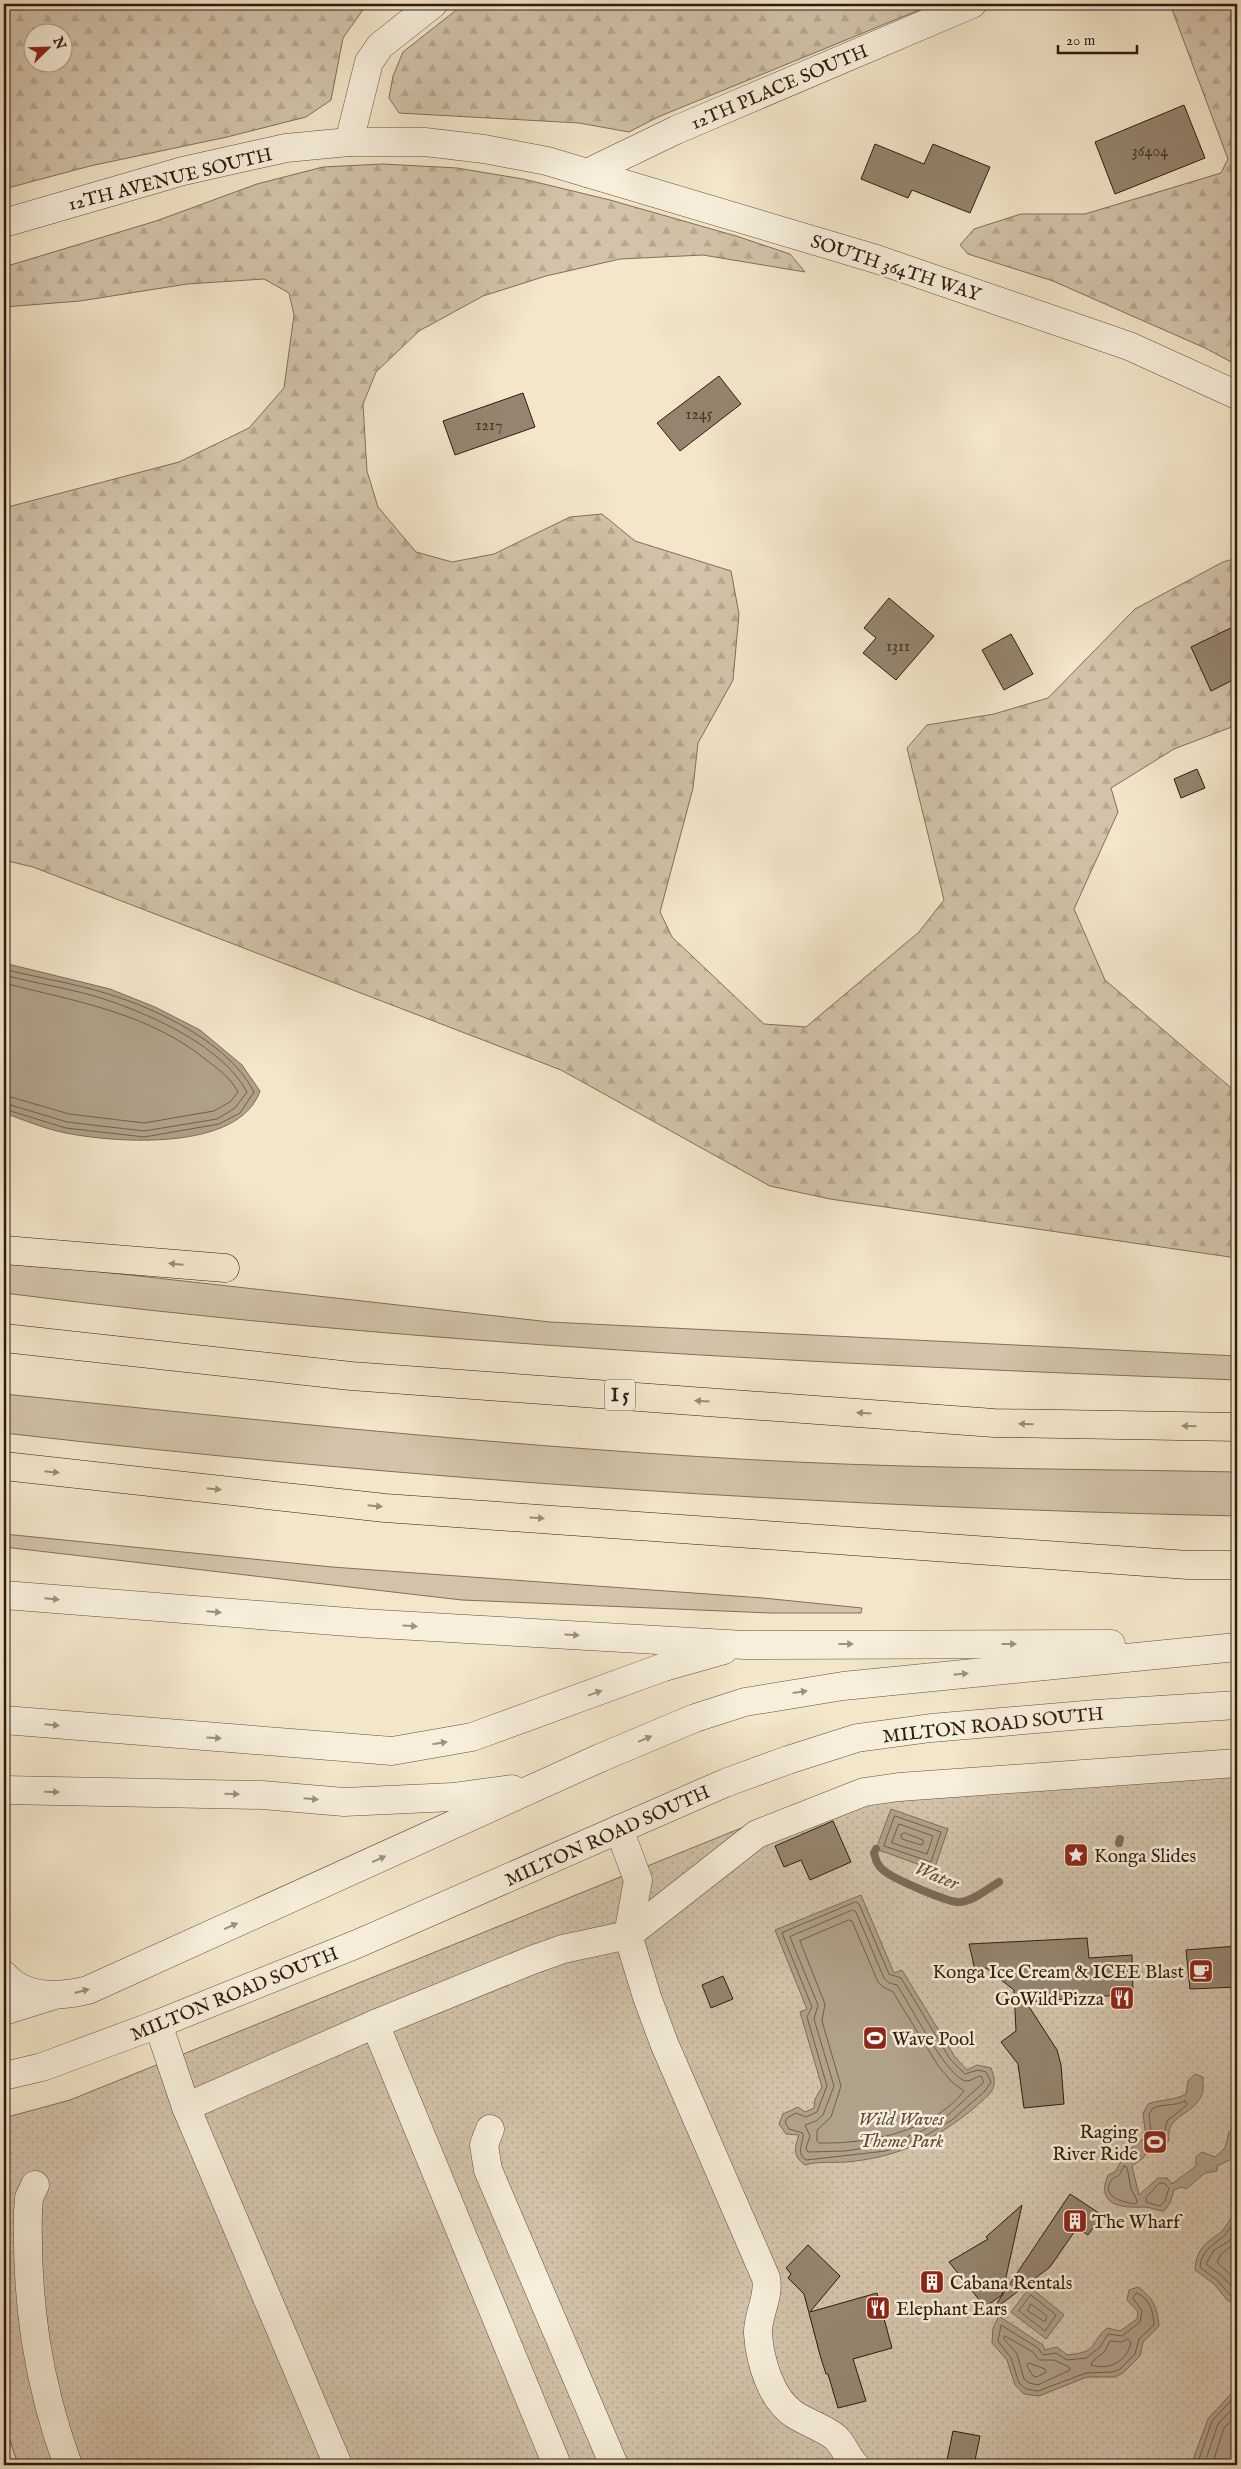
<svg xmlns="http://www.w3.org/2000/svg" width="1241" height="2469" font-family="'IM FELL English',serif">
	<style>
		.grass { fill: #d2c3aa; stroke: #806f5d }
		.forest { fill: url(#forest-firs); stroke: #806f5d; fill-rule: evenodd }
		.park { fill: url(#park-dots); stroke: #806f5d }
		.water { fill: #b0a18a; stroke: #7c6b59 }
		.lines { fill: none; stroke-linecap: round; stroke-linejoin: round }
		.shore { stroke: #705e4d; stroke-width: 1 }
		.stream { stroke: #7c6b59; stroke-width: 8 }
		.building { fill: #958570; stroke: #2f1b10 }
		.minor-casing { stroke: #604e3e; stroke-width: 29 }
		.highway-casing { stroke: #2f1b10; stroke-width: 29 }
		.minor { stroke: #f7efdc; stroke-width: 28 }
		.highway { stroke: #f3e6c9; stroke-width: 28 }
		.oneway { fill: #9b8b76 }
		.oneway2 { fill: #9d9080 }
		.labels { text-anchor: middle; stroke-width: 5; stroke-linejoin: round; paint-order: stroke }
		.number-label { font-size: 16px; fill: #483628 }
		.shield { fill: #f7efdc; stroke: #6b5b4d; stroke-width: 1 }
		.shield-label { font-size: 18px; font-weight: bold; fill: #2f1b10 }
		.street-label { font-size: 19px; fill: #2f1b10; stroke: #f7efdc }
		.poi-label { font-size: 19px; fill: #2f1b10; stroke: #f7efdc; text-anchor: start }
		.park-label { font-size: 19px; font-style: italic; fill: #604d3e; stroke: #f7efdc }
		.water-label { font-size: 20px; font-style: italic; fill: #635141; stroke: #f7efdc }
	</style>
	<defs>
		<pattern id="forest-firs" width="22" height="20" patternUnits="userSpaceOnUse" patternTransform="scale(1.25)"><rect width="22" height="20" fill="#d2c3aa"/><path d="M5 1l3.5 6h-7zM16 11l3.5 6h-7z" fill="#b5a791"/></pattern>
		<pattern id="park-dots" width="8" height="8" patternUnits="userSpaceOnUse" patternTransform="scale(1.25)"><rect width="8" height="8" fill="#d2c3aa"/><path d="M2 2h.1M6 6h.1" fill="none" stroke="#b5a791" stroke-width="1.8" stroke-linecap="round"/></pattern>
	</defs>
	<rect width="100%" height="100%" fill="#f3e6c9"/>
	<filter id="stains"><feTurbulence type="fractalNoise" baseFrequency=".004" numOctaves="4"/><feColorMatrix values="0 0 0 0 .2 0 0 0 0 .09 0 0 0 0 .02 0 0 0 .5 -.17"/></filter>
	<radialGradient id="worn" r=".72"><stop offset=".6" stop-color="#630" stop-opacity="0"/><stop offset="1" stop-color="#630" stop-opacity=".3"/></radialGradient>
	<!-- grass -->
	<g class="grass">
		<path d="M4 1261 550 1322 1237 1356V1380C825 1364 413 1345 4 1293Z"/>
		<path d="M4 1394C267 1421 531 1449 796 1462 943 1469 1090 1469 1237 1472V1516C825 1507 413 1480 4 1433Z"/>
		<path d="M4 1534 332 1567 763 1598 862 1608 861 1613H770L462 1600 4 1547Z"/>
	</g>
	<!-- forest -->
	<g class="forest">
		<path d="M4 4H367L343 38 331 100 306 117 227 137 90 166 4 189ZM32 32H62V62H32Z"/>
		<path d="M464 4H928L924 8 658 117 629 132 579 123 399 113 389 98 393 76 403 52Z"/>
		<path d="M1170 4H1237V365L1205 348 1053 281 968 254 960 245 974 229 1021 214H1085L1221 173 1228 159Z"/>
		<path d="M383 164 457 168 523 179 610 200 736 236 790 254 805 272 703 255 620 259 546 276 483 296 419 331 376 372 363 404 367 471 378 507 416 552 452 562 494 554 570 517 602 514 635 541 731 571 739 614 733 680 698 743 693 788 660 912 672 937 764 1024 806 1027 919 932 944 900 907 748 927 725 994 714 1048 698 1135 609 1223 562 1237 558V725L1174 749 1111 788 1118 812 1074 909 1105 980 1237 1093V1258L830 1199 770 1186 561 1070 33 867 4 860V508L179 462 249 428 284 388 294 315 289 293 264 279 187 284 80 301 4 307V267L156 221 257 184 323 167Z"/>
	</g>
	<!-- park -->
	<path class="park" d="M1237 1757V2465H18L4 2422V2118L70 2100 756 1822 881 1782Z"/>
	<!-- water -->
	<g class="water">
		<path d="M4 963 110 989 155 1007 200 1030 242 1065 260 1091C239 1152 116 1143 66 1133 45 1129 24 1120 4 1113Z"/>
		<path d="M891 1809 948 1829 934 1870 876 1849Z"/>
		<path d="M861 1895 894 1973 902 1970 955 2057 967 2070 977 2065 991 2068C1000 2090 989 2094 974 2108 936 2140 895 2158 846 2162 832 2163 819 2161 805 2165 793 2156 794 2149 799 2135L786 2134 779 2124 783 2114 798 2107 805 2112 814 2108 815 2099 822 2087 800 2012 807 2009 775 1930Z"/>
		<path d="M1195 2074 1203 2077C1203 2082 1204 2089 1202 2094 1194 2116 1165 2114 1169 2141L1159 2148 1153 2145 1143 2158 1132 2166 1139 2195 1158 2178H1167L1172 2184 1196 2166V2157L1202 2152 1215 2157 1225 2148 1229 2132 1237 2126V2153L1232 2159 1217 2166V2171L1205 2173 1186 2189 1181 2187 1174 2190 1170 2203 1164 2211C1157 2211 1151 2207 1144 2207 1122 2208 1095 2206 1108 2175L1115 2172 1127 2151 1146 2137 1143 2114 1148 2104C1162 2099 1173 2101 1186 2094L1188 2081Z"/>
		<path d="M1232 2217 1237 2219V2305L1227 2300 1214 2284 1195 2270C1196 2250 1204 2244 1220 2233 1224 2230 1228 2222 1232 2217Z"/>
		<path d="M1030 2287 1064 2315 1046 2339 1011 2312Z"/>
		<path d="M1138 2287C1154 2298 1157 2308 1159 2326L1143 2342 1140 2356 1123 2373 1115 2377H1087L1039 2396 1024 2394 1015 2385 1007 2360 992 2343 993 2328 999 2316 1043 2345 1045 2350 1057 2347 1067 2355C1099 2352 1088 2345 1107 2328L1120 2331 1137 2319 1138 2312 1127 2300 1129 2290Z"/>
		<path d="M1237 2387V2465H1191L1208 2419Z"/>
	</g>
	<g class="lines">
		<!-- shore -->
		<g class="shore">
			<path d="M4 969C38 978 74 983 108 994 158 1009 230 1044 254 1092L240 1113 219 1124 144 1137 66 1128 4 1109"/>
			<path d="M4 975C38 984 74 989 107 1000 154 1016 223 1047 247 1092L235 1108 217 1119 144 1131 67 1122 4 1103"/>
			<path d="M4 983C77 1002 148 1012 209 1062 221 1071 231 1079 238 1092L230 1102 214 1111 144 1123 69 1114 4 1095"/>
			<path d="M895 1816 941 1832 931 1862 884 1846Z"/>
			<path d="M899 1824 933 1836 927 1854 892 1843Z"/>
			<path d="M905 1833 923 1840V1844L921 1845 902 1839 901 1835Z"/>
			<path d="M856 1902 859 1904 889 1974 901 1978 950 2059 965 2074 978 2070 986 2072 991 2082 985 2091 952 2120 925 2136 886 2151 806 2160C795 2152 804 2144 803 2133L789 2129 785 2122 787 2118 796 2113 806 2117 817 2112 827 2086 807 2017 812 2007 782 1933Z"/>
			<path d="M853 1910 856 1912 884 1978 889 1983 897 1985C909 2003 945 2073 963 2080 970 2083 974 2077 981 2076L984 2082 948 2115 922 2131 885 2145 845 2151 808 2152 806 2148 810 2136 805 2125 816 2121 823 2115 834 2086 814 2019 818 2005 790 1937Z"/>
			<path d="M849 1920 852 1921 878 1982 883 1987 893 1992 939 2067 953 2083 964 2091C931 2132 869 2144 819 2143L817 2141V2130L831 2117 841 2086 822 2021 825 2004 800 1941Z"/>
			<path d="M1185 2101 1187 2105 1167 2121 1163 2139 1159 2141 1152 2139 1149 2115 1152 2109C1163 2103 1173 2107 1185 2101Z"/>
			<path d="M1124 2166 1127 2167 1131 2189 1137 2200 1136 2204C1125 2203 1100 2197 1111 2181 1114 2176 1114 2179 1118 2176 1121 2174 1122 2169 1124 2166Z"/>
			<path d="M1160 2183H1164L1169 2188 1165 2201 1160 2206 1146 2202V2198Z"/>
			<path d="M1237 2224H1233C1229 2228 1227 2234 1223 2237 1212 2245 1201 2252 1200 2267L1218 2281 1231 2296 1237 2299"/>
			<path d="M1237 2230 1229 2241 1214 2250 1206 2264 1222 2276 1237 2292"/>
			<path d="M1237 2242 1221 2254 1217 2262 1237 2281"/>
			<path d="M1137 2293C1150 2299 1153 2311 1154 2325L1139 2339 1135 2354 1120 2369 1113 2372 1086 2373 1038 2391 1026 2389 1019 2383 1011 2358 998 2341 1001 2325 1038 2348 1043 2355 1056 2353 1067 2360 1086 2358 1100 2347 1108 2334 1122 2336 1140 2322 1142 2311 1133 2298Z"/>
			<path d="M1031 2295 1056 2315 1045 2331 1019 2311Z"/>
			<path d="M1031 2304 1047 2316 1045 2322 1028 2311Z"/>
			<path d="M1005 2336 1033 2352 1039 2360H1054L1069 2367 1070 2370 1038 2385 1029 2383 1024 2379 1017 2354 1004 2339Z"/>
			<path d="M1128 2339 1131 2342C1128 2360 1110 2371 1091 2365L1092 2362 1105 2351 1110 2341 1121 2342Z"/>
			<path d="M1029 2363 1045 2369 1046 2372 1037 2377 1033 2376 1027 2366Z"/>
			<path d="M1197 2465 1212 2421 1237 2394"/>
			<path d="M1204 2465 1218 2424 1237 2404"/>
			<path d="M1212 2465 1224 2428 1237 2415"/>
		</g>
		<!-- stream -->
		<g class="stream">
			<path d="M1119 1843 1120 1839"/>
			<path d="M876 1849 874 1853C876 1860 877 1865 883 1870 892 1878 950 1904 961 1902 975 1900 987 1889 999 1882"/>
		</g>
	</g>
	<!-- building -->
	<g class="building">
		<path d="M1184 105 1205 158 1115 194 1095 142Z"/>
		<path d="M875 144 924 164 933 144 990 167 970 213 912 190 908 198 861 179Z"/>
		<path d="M719 376 741 404 680 451 657 423Z"/>
		<path d="M523 393 535 427 455 455 443 421Z"/>
		<path d="M889 598 934 636 896 680 863 653 876 638 864 628Z"/>
		<path d="M1237 625V678L1211 691 1191 647Z"/>
		<path d="M1011 634 1033 674 1004 690 982 650Z"/>
		<path d="M1197 769 1205 788 1181 798 1174 779Z"/>
		<path d="M833 1821 851 1862 810 1880 801 1860 784 1867 775 1846Z"/>
		<path d="M1087 1938 1089 1958 1132 1955 1133 1994 1026 2002 1057 2050 1061 2065 1064 2104 1024 2108 1018 2064 1001 2042 1016 2031 1014 1990 986 1968 975 1970 969 1944Z"/>
		<path d="M1237 1946V1987L1190 1989 1186 1950Z"/>
		<path d="M723 1976 733 1999 711 2008 702 1985Z"/>
		<path d="M1070 2194 1102 2215 1088 2235 1077 2228 1050 2267 1000 2305 997 2303Z"/>
		<path d="M1022 2205 1002 2295 985 2307 949 2262 988 2239 986 2237Z"/>
		<path d="M808 2245 840 2276 810 2312 877 2293 892 2348 853 2359 866 2401 838 2408 828 2374H826L820 2355 804 2294 788 2278 791 2274 786 2268Z"/>
		<path d="M953 2431 980 2436 974 2465H946Z"/>
	</g>
	<g class="lines">
		<defs>
			<g id="minor">
				<path d="M349 142 369 62 380 46 433 4"/>
				<path d="M587 173 676 130 972 4"/>
				<path d="M4 223 183 171 286 148 349 142H425L484 149 547 161 876 259 1129 346 1237 395"/>
				<path d="M4 1595 361 1623 745 1645 1111 1644"/>
				<path d="M4 1720 392 1751 472 1737 664 1667 724 1650"/>
				<path d="M4 1790 262 1795 344 1802 453 1797 512 1789"/>
				<path d="M619 1829 638 1880 628 1935 647 1997 664 2043 766 2278C770 2297 757 2315 758 2334 760 2361 771 2400 795 2415 808 2423 824 2428 835 2437 844 2445 847 2457 855 2465"/>
				<path d="M4 1975C25 1999 60 1997 88 1990L600 1758 695 1718 745 1702 843 1686 1237 1647"/>
				<path d="M4 2011 52 1996"/>
				<path d="M158 2024 186 2107 338 2465"/>
				<path d="M375 2024 557 2465"/>
				<path d="M4 2076 42 2067 158 2024 357 1944 725 1783 788 1760 857 1738 931 1728 1096 1714 1237 1705"/>
				<path d="M186 2107 375 2024 532 1960 563 1949 628 1935 757 1834 864 1792 899 1787 1237 1763"/>
				<path d="M490 2129 484 2145 488 2170 614 2465"/>
				<path d="M35 2185 29 2198 28 2211C26 2300 37 2381 68 2465"/>
			</g>
			<g id="highway">
				<path d="M4 1250 225 1268"/>
				<path d="M4 1338 351 1376 994 1423 1237 1427"/>
				<path d="M4 1466 385 1508 1188 1565H1237"/>
			</g>
		</defs>
		<!-- minor casing -->
		<use href="#minor" class="minor-casing"/>
		<!-- highway casing -->
		<use href="#highway" class="highway-casing"/>
		<!-- minor -->
		<use href="#minor" class="minor"/>
		<!-- highway -->
		<use href="#highway" class="highway"/>
	</g>
	<!-- one-way arrows -->
	<defs><path id="oneway-solid" d="M-6-.8H1V-3.2L6.5 0L1 3.2V.8H-6Z" transform="scale(1.25)"/></defs>
	<g class="oneway">
		<use href="#oneway-solid" transform="translate(176 1264) rotate(-175)"/>
		<use href="#oneway-solid" transform="translate(702 1401) rotate(-176)"/>
		<use href="#oneway-solid" transform="translate(864 1413) rotate(-176)"/>
		<use href="#oneway-solid" transform="translate(1026 1424) rotate(-179)"/>
		<use href="#oneway-solid" transform="translate(1189 1426) rotate(-179)"/>
		<use href="#oneway-solid" transform="translate(52 1472) rotate(6)"/>
		<use href="#oneway-solid" transform="translate(214 1489) rotate(6)"/>
		<use href="#oneway-solid" transform="translate(375 1506) rotate(6)"/>
		<use href="#oneway-solid" transform="translate(537 1518) rotate(4)"/>
	</g>
	<g class="oneway2">
		<use href="#oneway-solid" transform="translate(52 1599) rotate(5)"/>
		<use href="#oneway-solid" transform="translate(214 1612) rotate(5)"/>
		<use href="#oneway-solid" transform="translate(410 1626) rotate(3)"/>
		<use href="#oneway-solid" transform="translate(572 1635) rotate(3)"/>
		<use href="#oneway-solid" transform="translate(846 1644)"/>
		<use href="#oneway-solid" transform="translate(1009 1644)"/>
		<use href="#oneway-solid" transform="translate(961 1674) rotate(-6)"/>
		<use href="#oneway-solid" transform="translate(800 1692) rotate(-8)"/>
		<use href="#oneway-solid" transform="translate(595 1693) rotate(-20)"/>
		<use href="#oneway-solid" transform="translate(52 1725) rotate(5)"/>
		<use href="#oneway-solid" transform="translate(214 1738) rotate(4)"/>
		<use href="#oneway-solid" transform="translate(645 1739) rotate(-23)"/>
		<use href="#oneway-solid" transform="translate(440 1743) rotate(-9)"/>
		<use href="#oneway-solid" transform="translate(52 1792) rotate(2)"/>
		<use href="#oneway-solid" transform="translate(232 1794) rotate(1)"/>
		<use href="#oneway-solid" transform="translate(311 1799) rotate(5)"/>
		<use href="#oneway-solid" transform="translate(379 1859) rotate(-24)"/>
		<use href="#oneway-solid" transform="translate(231 1926) rotate(-24)"/>
		<use href="#oneway-solid" transform="translate(82 1991) rotate(-15)"/>
	</g>
	<!-- icons -->
	<defs>
		<symbol id="sight-square" viewBox="-11 -11 22 22"><rect x="-9" y="-9" width="18" height="18" rx="4" fill="#8f2418" stroke="#f7efdc"/><path d="M0-6L1.8-2.2L6-1.7L2.9 1.2L3.7 5.4L0 3.3L-3.7 5.4L-2.9 1.2L-6-1.7L-1.8-2.2Z" fill="#fff"/></symbol>
		<symbol id="cafe-square" viewBox="-11 -11 22 22"><rect x="-9" y="-9" width="18" height="18" rx="4" fill="#8f2418" stroke="#f7efdc"/><path d="M-5.5-4.5H6V0H3Q3 3.5 0 3.5H-2.5Q-5.5 3.5-5.5 0ZM3-3.2v2h1.7v-2ZM-6 4.5H4V6H-6Z" fill="#fff"/></symbol>
		<symbol id="restaurant-square" viewBox="-11 -11 22 22"><rect x="-9" y="-9" width="18" height="18" rx="4" fill="#8f2418" stroke="#f7efdc"/><path d="M-5-6h1v4h1v-4h1v4h1v-4h1v5L-1.5 .5V6h-2V.5L-5-1ZM5-6V6H3V1.5H1.5Q1.5-4 5-6Z" fill="#fff"/></symbol>
		<symbol id="stadium-square" viewBox="-11 -11 22 22"><rect x="-9" y="-9" width="18" height="18" rx="4" fill="#8f2418" stroke="#f7efdc"/><path d="M0-5a6.5 5 0 1 0 0 10a6.5 5 0 1 0 0-10ZM-3.5-1.8h7v3.6h-7Z" fill="#fff"/></symbol>
		<symbol id="building-square" viewBox="-11 -11 22 22"><rect x="-9" y="-9" width="18" height="18" rx="4" fill="#8f2418" stroke="#f7efdc"/><path d="M-4-6H4V6H1V3H-1V6H-4ZM-2.5-4.3h1.7v1.8h-1.7ZM.8-4.3h1.7v1.8H.8ZM-2.5-1h1.7V.8h-1.7ZM.8-1h1.7V.8H.8Z" fill="#fff"/></symbol>
	</defs>
	<g fill-rule="evenodd">
		<use href="#sight-square" x="1062" y="1841" width="28" height="28"/>
		<use href="#cafe-square" x="1187" y="1957" width="28" height="28"/>
		<use href="#restaurant-square" x="1108" y="1984" width="28" height="28"/>
		<use href="#stadium-square" x="861" y="2024" width="28" height="28"/>
		<use href="#stadium-square" x="1141" y="2128" width="28" height="28"/>
		<use href="#building-square" x="1061" y="2207" width="28" height="28"/>
		<use href="#building-square" x="918" y="2268" width="28" height="28"/>
		<use href="#restaurant-square" x="864" y="2294" width="28" height="28"/>
	</g>
	<g class="labels">
		<!-- number labels -->
		<g class="number-label">
			<text x="1150" y="156">36404</text>
			<text x="699" y="419">1245</text>
			<text x="489" y="430">1217</text>
			<text x="898" y="651">1311</text>
		</g>
		<!-- shield labels -->
		<rect class="shield" x="605" y="1379.5" width="30" height="31" rx="4"/>
		<g class="shield-label">
			<text x="620" y="1401">I 5</text>
		</g>
		<!-- street labels -->
		<g class="street-label">
			<text transform="translate(779 86) rotate(-23)" y="7">12TH PLACE SOUTH</text>
			<text transform="translate(170 178) rotate(-14)" y="7">12TH AVENUE SOUTH</text>
			<text transform="translate(896 267) rotate(18)" y="7">SOUTH 364TH WAY</text>
			<text transform="translate(993 1724) rotate(-6)" y="7">MILTON ROAD SOUTH</text>
			<text transform="translate(607 1835) rotate(-24)" y="7">MILTON ROAD SOUTH</text>
			<text transform="translate(234 1993) rotate(-22)" y="7">MILTON ROAD SOUTH</text>
		</g>
		<!-- poi labels -->
		<g class="poi-label">
			<text x="1094" y="1862">Konga Slides</text>
			<text x="1184" y="1978" text-anchor="end">Konga Ice Cream &amp; ICEE Blast</text>
			<text x="1104" y="2005" text-anchor="end">GoWild Pizza</text>
			<text x="892" y="2045">Wave Pool</text>
			<text x="1138" y="2138" text-anchor="end">Raging<tspan x="1138" dy="22">River Ride</tspan></text>
			<text x="1092" y="2228">The Wharf</text>
			<text x="950" y="2289">Cabana Rentals</text>
			<text x="896" y="2315">Elephant Ears</text>
		</g>
		<!-- park labels -->
		<g class="park-label">
			<text x="901" y="2125">Wild Waves<tspan x="901" dy="22">Theme Park</tspan></text>
		</g>
		<!-- water labels -->
		<g class="water-label">
			<text transform="translate(937 1875) rotate(22)" y="7">Water</text>
		</g>
	</g>
	<!-- margin -->
	<rect width="1241" height="2469" fill="none" stroke="#f3e6c9" stroke-width="20"/>
	<rect x="5" y="5" width="1231" height="2459" fill="none" stroke="#2f1b10" stroke-width="2.5"/>
	<rect x="10" y="10" width="1221" height="2449" fill="none" stroke="#2f1b10"/>
	<!-- north arrow -->
	<g transform="translate(48 48) rotate(67)"><circle r="24" fill="#f7efdc" stroke="#a79a8a"/>
	<path d="M0-4L9 19L0 12L-9 19Z" fill="#8f2418"/>
	<text y="-8" font-size="14" font-weight="bold" text-anchor="middle" fill="#2f1b10">N</text>
	</g>
	<!-- scale -->
	<path d="M1058 45v8h79v-8" fill="none" stroke="#2f1b10" stroke-width="2.5"/>
	<text x="1066" y="45" font-size="15" fill="#2f1b10" stroke="#f7efdc" stroke-width="4" paint-order="stroke">20 m</text>
	<rect width="100%" height="100%" filter="url(#stains)"/>
	<rect width="100%" height="100%" fill="url(#worn)"/>
</svg>
